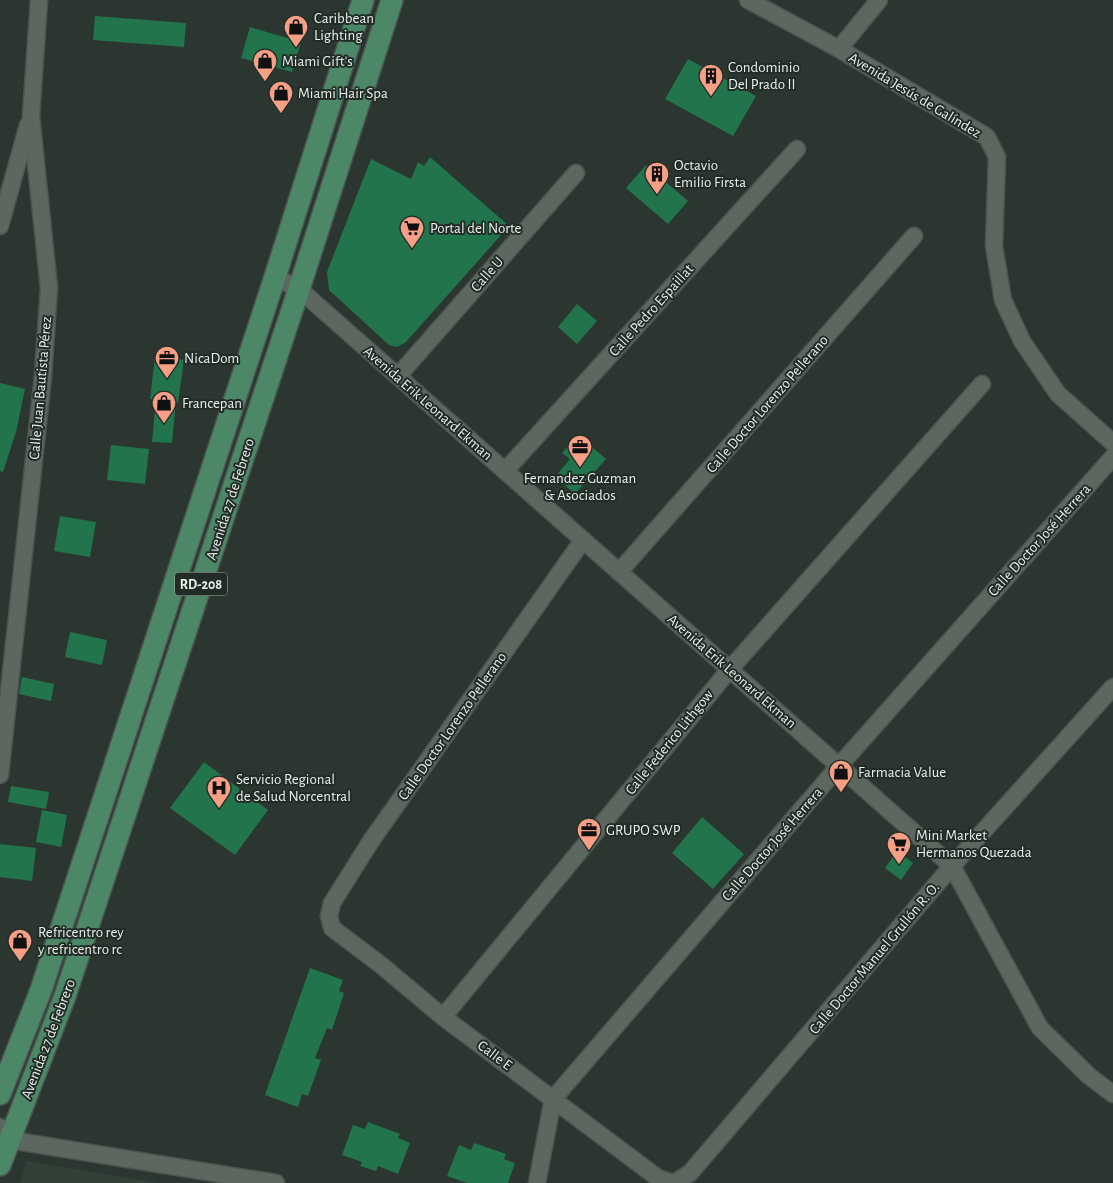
<svg xmlns="http://www.w3.org/2000/svg" width="1113" height="1183" font-family="'Alegreya Sans',sans-serif">
	<style>
		.built { fill: #314137 }
		.building { fill: #21744c }
		.lines { fill: none; stroke-linecap: round; stroke-linejoin: round }
		.minor-casing { stroke: #4b544f; stroke-width: 19 }
		.major-casing { stroke: #4b544f; stroke-width: 24 }
		.minor { stroke: #5c6760; stroke-width: 16 }
		.major { stroke: #4c8768; stroke-width: 21 }
		.labels { text-anchor: middle; stroke-width: 4; stroke-linejoin: round; paint-order: stroke }
		.shield { fill: #222c26; stroke: #adb4b0; stroke-width: 1 }
		.shield-label { font-size: 14px; font-weight: bold; fill: #e9efeb }
		.poi-label { font-size: 15px; fill: #e9efeb; stroke: #222c26; text-anchor: start }
		.street-label { font-size: 15px; fill: #e9efeb; stroke: #222c26 }
	</style>
	<rect width="100%" height="100%" fill="#2c3630"/>
	<!-- built -->
	<path class="built" d="M27 1161 160 1183H20Z"/>
	<!-- building -->
	<g class="building">
		<path d="M95 16 186 23 184 47 93 40Z"/>
		<path d="M250 27 301 42 292 72 241 58Z"/>
		<path d="M688 59 756 96 733 136 665 99Z"/>
		<path d="M430 157 509 226 406 342 397 347 389 345 329 290 327 272 371 159 411 179 418 162 424 166Z"/>
		<path d="M646 165 688 201 668 224 626 188Z"/>
		<path d="M577 304 597 321 577 344 558 327Z"/>
		<path d="M155 356 184 360 178 403 176 402 172 443 152 442 156 400 150 399Z"/>
		<path d="M0 383 25 389 16 432 3 472 0 471Z"/>
		<path d="M578 435 606 459 575 494 555 477 570 459 562 453Z"/>
		<path d="M111 445 149 449 145 484 107 480Z"/>
		<path d="M60 516 96 522 90 557 54 551Z"/>
		<path d="M70 632 107 640 102 665 65 657Z"/>
		<path d="M22 677 54 684 51 701 19 694Z"/>
		<path d="M204 762 268 810 235 855 170 808Z"/>
		<path d="M11 786 49 792 46 809 8 802Z"/>
		<path d="M42 810 67 815 61 847 36 842Z"/>
		<path d="M702 817 744 854 713 889 672 853Z"/>
		<path d="M0 844 36 848 32 881 0 877Z"/>
		<path d="M897 851 913 863 901 880 885 868Z"/>
		<path d="M310 968 343 980 339 991 344 993 332 1030 327 1028 315 1058 321 1060 308 1096 302 1094 298 1107 265 1095Z"/>
		<path d="M368 1122 400 1134 398 1138 410 1143 398 1174 378 1166 376 1171 360 1166 362 1162 342 1155 353 1125 365 1129Z"/>
		<path d="M474 1143 506 1154 504 1159 515 1163 508 1183H467L447 1176 459 1145 471 1150Z"/>
	</g>
	<g class="lines">
		<defs>
			<g id="minor">
				<path d="M748 0 839 49 987 137 997 157 994 246 1003 300 1022 341 1058 394 1113 443"/>
				<path d="M839 49 879 0"/>
				<path d="M0 226 28 125"/>
				<path d="M275 277 299 289 952 866 1040 1028 1089 1076 1113 1094"/>
				<path d="M398 376 576 173"/>
				<path d="M505 471 797 149"/>
				<path d="M583 540 371 841 332 903 329 916 332 928 381 965 443 1017 658 1178 673 1183"/>
				<path d="M619 572 914 236"/>
				<path d="M0 775 43 376 49 288 31 116 39 0"/>
				<path d="M443 1017 730 669 982 384"/>
				<path d="M0 1127 10 1140 276 1183"/>
				<path d="M537 1183 553 1099 839 766 1113 457"/>
				<path d="M674 1183 690 1173 952 866 1113 687"/>
			</g>
			<g id="major">
				<path d="M0 1094 41 990 275 277 363 0"/>
				<path d="M0 1165 65 996 299 289 392 0"/>
			</g>
		</defs>
		<!-- minor casing -->
		<use href="#minor" class="minor-casing"/>
		<!-- major casing -->
		<use href="#major" class="major-casing"/>
		<!-- minor -->
		<use href="#minor" class="minor"/>
		<!-- major -->
		<use href="#major" class="major"/>
	</g>
	<!-- icons -->
	<defs>
		<symbol id="shop-pin" viewBox="-11 -11 22 30"><path d="M0 17L-7.5 6A9.5 9.5 0 1 1 7.5 6Z" fill="#f49f86" stroke="#222c26"/><path d="M-5-2.5h2.3a2.7 3.5 0 0 1 5.4 0H5L5.5 6h-11ZM-1.5-2.5h3a1.5 2.3 0 0 0-3 0Z" fill="#111"/></symbol>
		<symbol id="building-pin" viewBox="-11 -11 22 30"><path d="M0 17L-7.5 6A9.5 9.5 0 1 1 7.5 6Z" fill="#f49f86" stroke="#222c26"/><path d="M-4-6H4V6H1V3H-1V6H-4ZM-2.5-4.3h1.7v1.8h-1.7ZM.8-4.3h1.7v1.8H.8ZM-2.5-1h1.7V.8h-1.7ZM.8-1h1.7V.8H.8Z" fill="#111"/></symbol>
		<symbol id="supermarket-pin" viewBox="-11 -11 22 30"><path d="M0 17L-7.5 6A9.5 9.5 0 1 1 7.5 6Z" fill="#f49f86" stroke="#222c26"/><path d="M-6-5.5h2.5l.6 2H6L4.5 2H-2.5L-4.4-4H-6ZM-1.5 3.2a1.3 1.3 0 1 0 .1 0ZM3 3.2a1.3 1.3 0 1 0 .1 0Z" fill="#111"/></symbol>
		<symbol id="office-pin" viewBox="-11 -11 22 30"><path d="M0 17L-7.5 6A9.5 9.5 0 1 1 7.5 6Z" fill="#f49f86" stroke="#222c26"/><path d="M-6-3h4V-5.5h4V-3h4V5H-6ZM-1-4.5V-3h2v-1.5ZM-6 0V1H6V0Z" fill="#111"/></symbol>
		<symbol id="hospital-pin" viewBox="-11 -11 22 30"><path d="M0 17L-7.5 6A9.5 9.5 0 1 1 7.5 6Z" fill="#f49f86" stroke="#222c26"/><path d="M-5-5h3v3.5h4V-5h3V5h-3V1.5h-4V5h-3Z" fill="#111"/></symbol>
	</defs>
	<g fill-rule="evenodd">
		<use href="#shop-pin" x="282" y="13" width="28" height="38"/>
		<use href="#shop-pin" x="251" y="47" width="28" height="38"/>
		<use href="#building-pin" x="697" y="62" width="28" height="38"/>
		<use href="#shop-pin" x="267" y="79" width="28" height="38"/>
		<use href="#building-pin" x="643" y="160" width="28" height="38"/>
		<use href="#supermarket-pin" x="398" y="214" width="28" height="38"/>
		<use href="#office-pin" x="153" y="344" width="28" height="38"/>
		<use href="#shop-pin" x="150" y="389" width="28" height="38"/>
		<use href="#office-pin" x="566" y="433" width="28" height="38"/>
		<use href="#shop-pin" x="827" y="758" width="28" height="38"/>
		<use href="#hospital-pin" x="205" y="774" width="28" height="38"/>
		<use href="#office-pin" x="575" y="816" width="28" height="38"/>
		<use href="#supermarket-pin" x="885" y="830" width="28" height="38"/>
		<use href="#shop-pin" x="6" y="927" width="28" height="38"/>
	</g>
	<g class="labels">
		<!-- shield labels -->
		<rect class="shield" x="175" y="572.5" width="52" height="23" rx="4"/>
		<g class="shield-label">
			<text x="201" y="589">RD-208</text>
		</g>
		<!-- poi labels -->
		<g class="poi-label">
			<text x="314" y="23">Caribbean<tspan x="314" dy="17">Lighting</tspan></text>
			<text x="282" y="66">Miami Gift's</text>
			<text x="728" y="72">Condominio<tspan x="728" dy="17">Del Prado II</tspan></text>
			<text x="298" y="98">Miami Hair Spa</text>
			<text x="674" y="170">Octavio<tspan x="674" dy="17">Emilio Firsta</tspan></text>
			<text x="430" y="233">Portal del Norte</text>
			<text x="184" y="363">NicaDom</text>
			<text x="182" y="408">Francepan</text>
			<text x="580" y="483" text-anchor="middle">Fernandez Guzman<tspan x="580" dy="17">&amp; Asociados</tspan></text>
			<text x="858" y="777">Farmacia Value</text>
			<text x="236" y="784">Servicio Regional<tspan x="236" dy="17">de Salud Norcentral</tspan></text>
			<text x="606" y="835">GRUPO SWP</text>
			<text x="916" y="840">Mini Market<tspan x="916" dy="17">Hermanos Quezada</tspan></text>
			<text x="38" y="937">Refricentro rey<tspan x="38" dy="17">y refricentro rc</tspan></text>
		</g>
		<!-- street labels -->
		<g class="street-label">
			<text transform="translate(915 95) rotate(31)" y="5">Avenida Jesús de Galíndez</text>
			<text transform="translate(487 274) rotate(-49)" y="5">Calle U</text>
			<text transform="translate(651 310) rotate(-48)" y="5">Calle Pedro Espaillat</text>
			<text transform="translate(40 388) rotate(-85)" y="5">Calle Juan Bautista Pérez</text>
			<text transform="translate(428 403) rotate(41)" y="5">Avenida Erik Leonard Ekman</text>
			<text transform="translate(767 404) rotate(-49)" y="5">Calle Doctor Lorenzo Pellerano</text>
			<text transform="translate(230 499) rotate(-72)" y="5">Avenida 27 de Febrero</text>
			<text transform="translate(1039 540) rotate(-48)" y="5">Calle Doctor José Herrera</text>
			<text transform="translate(732 671) rotate(41)" y="5">Avenida Erik Leonard Ekman</text>
			<text transform="translate(452 726) rotate(-55)" y="5">Calle Doctor Lorenzo Pellerano</text>
			<text transform="translate(669 742) rotate(-51)" y="5">Calle Federico Lithgow</text>
			<text transform="translate(772 844) rotate(-49)" y="5">Calle Doctor José Herrera</text>
			<text transform="translate(874 958) rotate(-50)" y="5">Calle Doctor Manuel Grullón R. O.</text>
			<text transform="translate(48 1039) rotate(-69)" y="5">Avenida 27 de Febrero</text>
			<text transform="translate(495 1055) rotate(37)" y="5">Calle E</text>
		</g>
	</g>
</svg>
